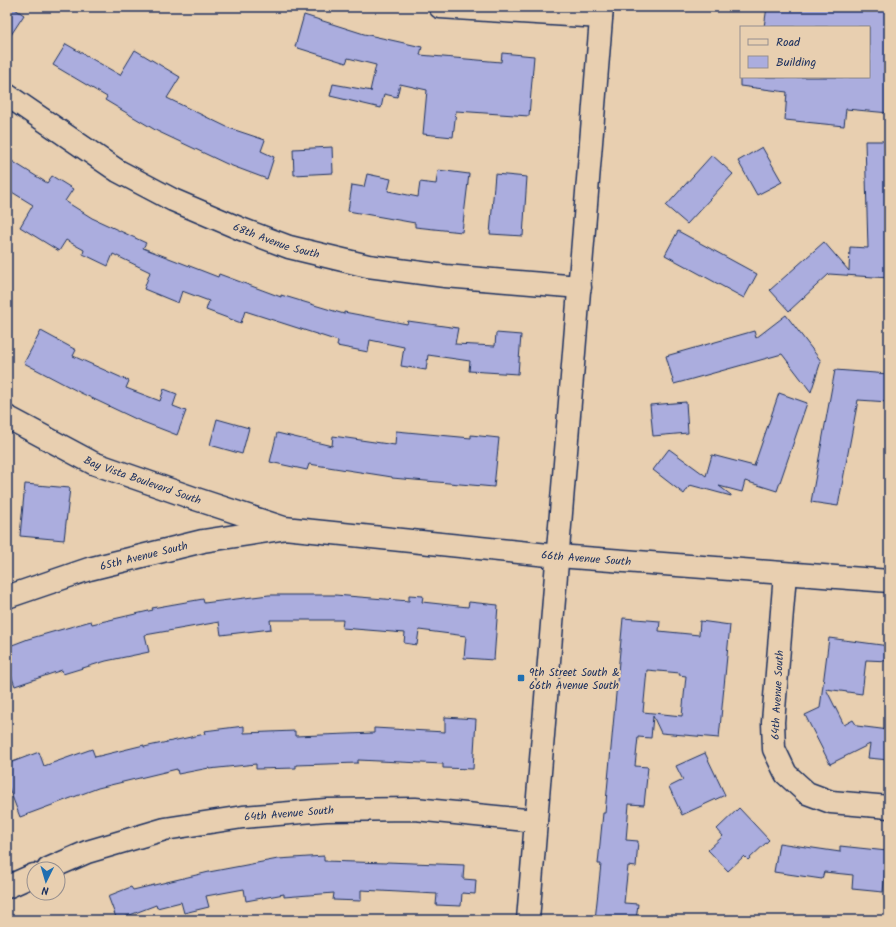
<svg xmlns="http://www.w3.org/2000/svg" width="896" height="927" font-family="Kalam,sans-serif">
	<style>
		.building { fill: #abadde; stroke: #1b2f5e; fill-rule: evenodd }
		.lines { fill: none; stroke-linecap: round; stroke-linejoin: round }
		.minor-casing { stroke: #1b2f5e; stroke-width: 25 }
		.minor { stroke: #e8cfb0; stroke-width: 22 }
		.poi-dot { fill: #1f6fb2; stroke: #e8cfb0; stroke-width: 1.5 }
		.labels { text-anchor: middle; stroke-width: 4; stroke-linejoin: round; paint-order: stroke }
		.street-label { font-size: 11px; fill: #1b2f5e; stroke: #e8cfb0 }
		.poi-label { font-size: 11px; fill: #1b2f5e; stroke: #e8cfb0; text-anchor: start }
	</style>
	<rect width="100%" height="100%" fill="#e8cfb0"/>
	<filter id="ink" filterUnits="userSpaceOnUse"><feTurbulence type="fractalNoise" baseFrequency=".025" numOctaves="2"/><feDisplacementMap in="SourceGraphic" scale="8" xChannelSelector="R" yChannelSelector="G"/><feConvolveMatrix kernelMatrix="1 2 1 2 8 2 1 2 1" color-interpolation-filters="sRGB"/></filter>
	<g filter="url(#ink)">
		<!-- building -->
		<g class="building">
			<path d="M7 7H12L24 15 7 41Z"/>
			<path d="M767 7H851V8L889 11V113L846 109 844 126 785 120 787 92 740 86V77H869V27H764Z"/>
			<path d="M304 15 364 34 422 47 420 55 501 62 502 53 534 56 529 116 456 111 453 137 423 134 427 90 400 84 397 97 384 94 381 108 330 96 333 84 372 91H370L376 65 348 58 346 63 295 47Z"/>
			<path d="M66 44 120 75 135 50 180 77 167 98 229 128 265 140 261 151 274 157 267 179 227 164 157 131 105 100 107 97 53 65Z"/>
			<path d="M865 141H889V278L829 274 789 311 770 290 824 242 849 271 850 247 868 248Z"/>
			<path d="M332 147 333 173 294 175 293 149Z"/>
			<path d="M762 147 782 182 757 195 738 161Z"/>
			<path d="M712 155 733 174 687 224 666 206Z"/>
			<path d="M7 158 47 183 52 176 73 189 65 201 92 218 146 243 143 248 218 277 219 274 281 297V295L344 314V312L407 324 408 321 458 328 455 344 495 346 496 333 521 335 518 374 469 371 470 361 428 355 426 370 401 366 404 347 370 340 368 352 337 346 338 341 245 311 241 323 206 310 209 301 182 291 178 303 144 289 150 272 113 254 108 266 83 254 84 250 66 240 59 251 20 227 33 205 7 189Z"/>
			<path d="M438 170 469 174 462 232 415 227V223L348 211 352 185 364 187 367 174 391 179 388 191 418 197 420 182 436 184Z"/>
			<path d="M495 174 527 177 523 236 490 234Z"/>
			<path d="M678 231 757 274 744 298 665 255Z"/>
			<path d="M786 315 821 361 811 392 782 354 674 384 666 356 754 331 756 338Z"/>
			<path d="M41 331 76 350 73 356 129 381 126 388 160 401 164 389 177 394 173 406 186 411 177 435 138 420 81 393 24 363Z"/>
			<path d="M835 370 889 374V402L858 400 838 506 811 502Z"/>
			<path d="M779 393 807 403 777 491 745 481 742 492 719 486 731 495V496L690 485 684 494 653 470 669 449 706 476 712 455 754 466Z"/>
			<path d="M686 402 688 433 653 436 650 405Z"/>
			<path d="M217 419 249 428 242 454 210 445Z"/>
			<path d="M396 431 471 438V435L499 438 494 487 392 478V477L309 464 307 470 270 462 277 433 332 446 333 436 395 445Z"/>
			<path d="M25 484 70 488 64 540 20 536Z"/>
			<path d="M269 595H335L409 601V595L423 596 422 602 468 607 469 602 498 605 494 660 464 658 466 636 419 630 417 645 404 643 405 633 342 628 343 620H270L271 629 221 635 219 622 145 635 149 652 106 661 63 674 62 670 15 686 7 664V647L28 639 91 621 92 624 153 610 152 608 203 599 204 603Z"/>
			<path d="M623 618 660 621 659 631 699 635 700 621 730 625 719 738 661 733 653 716 651 738 638 737 635 766 648 767 644 805 629 804 626 840 638 841 636 867 628 866 624 903 638 904 636 920H595L601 864H598L603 813H605ZM647 670 680 673 679 675 686 676 682 716 643 712Z"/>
			<path d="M829 638 889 646V661L866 660 862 694 826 689 844 725 853 720 857 726 889 730V760L868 758 870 744 830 764 805 715 820 708Z"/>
			<path d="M445 717 476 719 473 769 443 768V764L358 760V763L296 765V768L256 769V764L209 769V768L178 774 177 769 98 788 20 817 7 783V764L39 752 44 766 92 749 95 757 144 745V747L205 734 204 731 244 726V733L295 731V736L374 733V728L445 732Z"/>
			<path d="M705 753 725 795 682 815 669 787 683 780 676 766Z"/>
			<path d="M739 808 769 840 748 860 744 856 728 871 708 850 723 836 717 829Z"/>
			<path d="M779 843 840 852V846L887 851 883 892 852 889 853 875 824 872 822 879 774 872Z"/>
			<path d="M324 856V861L386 863 387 862 464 865 463 879 476 880 475 894 462 893 461 906 436 905 437 894 361 890V901L333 900 334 893 284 897V894L246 901 244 889 206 896 209 907 184 913 181 902 157 908 156 905 117 920 108 896 131 887 133 890 209 872 278 859Z"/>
		</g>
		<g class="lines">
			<defs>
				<g id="minor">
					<path d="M440 7 601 17"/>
					<path id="s1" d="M7 95 118 171 173 200 241 229 289 247 368 266 445 276 580 287"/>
					<path id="s2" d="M7 417 93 463 196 499 284 528 558 556 889 581"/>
					<path d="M785 574 773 722 774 749 786 774 807 793 831 802 889 807"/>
					<path id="s3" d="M7 597 89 569 203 541 281 529"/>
					<path id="s4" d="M48 869 87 852 165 829 243 817 326 810 415 809 536 821"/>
					<path d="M7 887 34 875"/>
					<path d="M528 920 602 7"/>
				</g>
			</defs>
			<!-- minor casing -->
			<use href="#minor" class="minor-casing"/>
			<!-- minor -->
			<use href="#minor" class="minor"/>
		</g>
	</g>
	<!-- markers -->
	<rect class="poi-dot" x="517" y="674" width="8" height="8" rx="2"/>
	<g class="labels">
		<!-- street labels -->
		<g class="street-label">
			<text dy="4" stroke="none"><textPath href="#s1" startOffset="308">68th Avenue South</textPath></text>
			<text dy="4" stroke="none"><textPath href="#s2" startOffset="150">Bay Vista Boulevard South</textPath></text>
			<text dy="4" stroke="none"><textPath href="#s3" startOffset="143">65th Avenue South</textPath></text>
			<text dy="4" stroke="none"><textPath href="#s2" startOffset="603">66th Avenue South</textPath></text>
			<text transform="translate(777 695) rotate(-87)" y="4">64th Avenue South</text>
			<text dy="4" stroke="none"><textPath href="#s4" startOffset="249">64th Avenue South</textPath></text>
		</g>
		<!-- poi labels -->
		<g class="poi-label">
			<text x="529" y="676">9th Street South &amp;<tspan x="529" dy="13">66th Avenue South</tspan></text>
		</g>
	</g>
	<!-- margin -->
	<rect width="896" height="927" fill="none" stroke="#e8cfb0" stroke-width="24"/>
	<rect x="12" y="12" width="872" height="903" fill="none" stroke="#1b2f5e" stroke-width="1.5" filter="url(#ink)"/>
	<!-- legend -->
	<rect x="740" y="26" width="130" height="52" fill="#e8cfb0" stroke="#968f8f"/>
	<rect x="748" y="39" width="20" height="6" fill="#e8cfb0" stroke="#968f8f"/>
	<text x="776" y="46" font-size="12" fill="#1b2f5e">Road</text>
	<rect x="748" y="56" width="20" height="12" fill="#abadde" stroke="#968f8f"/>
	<text x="776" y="66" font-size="12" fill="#1b2f5e">Building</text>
	<!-- north arrow -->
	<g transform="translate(46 881) rotate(185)"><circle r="19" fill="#e8cfb0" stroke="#968f8f"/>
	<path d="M0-3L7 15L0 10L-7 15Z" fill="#1f6fb2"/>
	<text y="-6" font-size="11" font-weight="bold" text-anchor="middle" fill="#1b2f5e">N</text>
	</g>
</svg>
